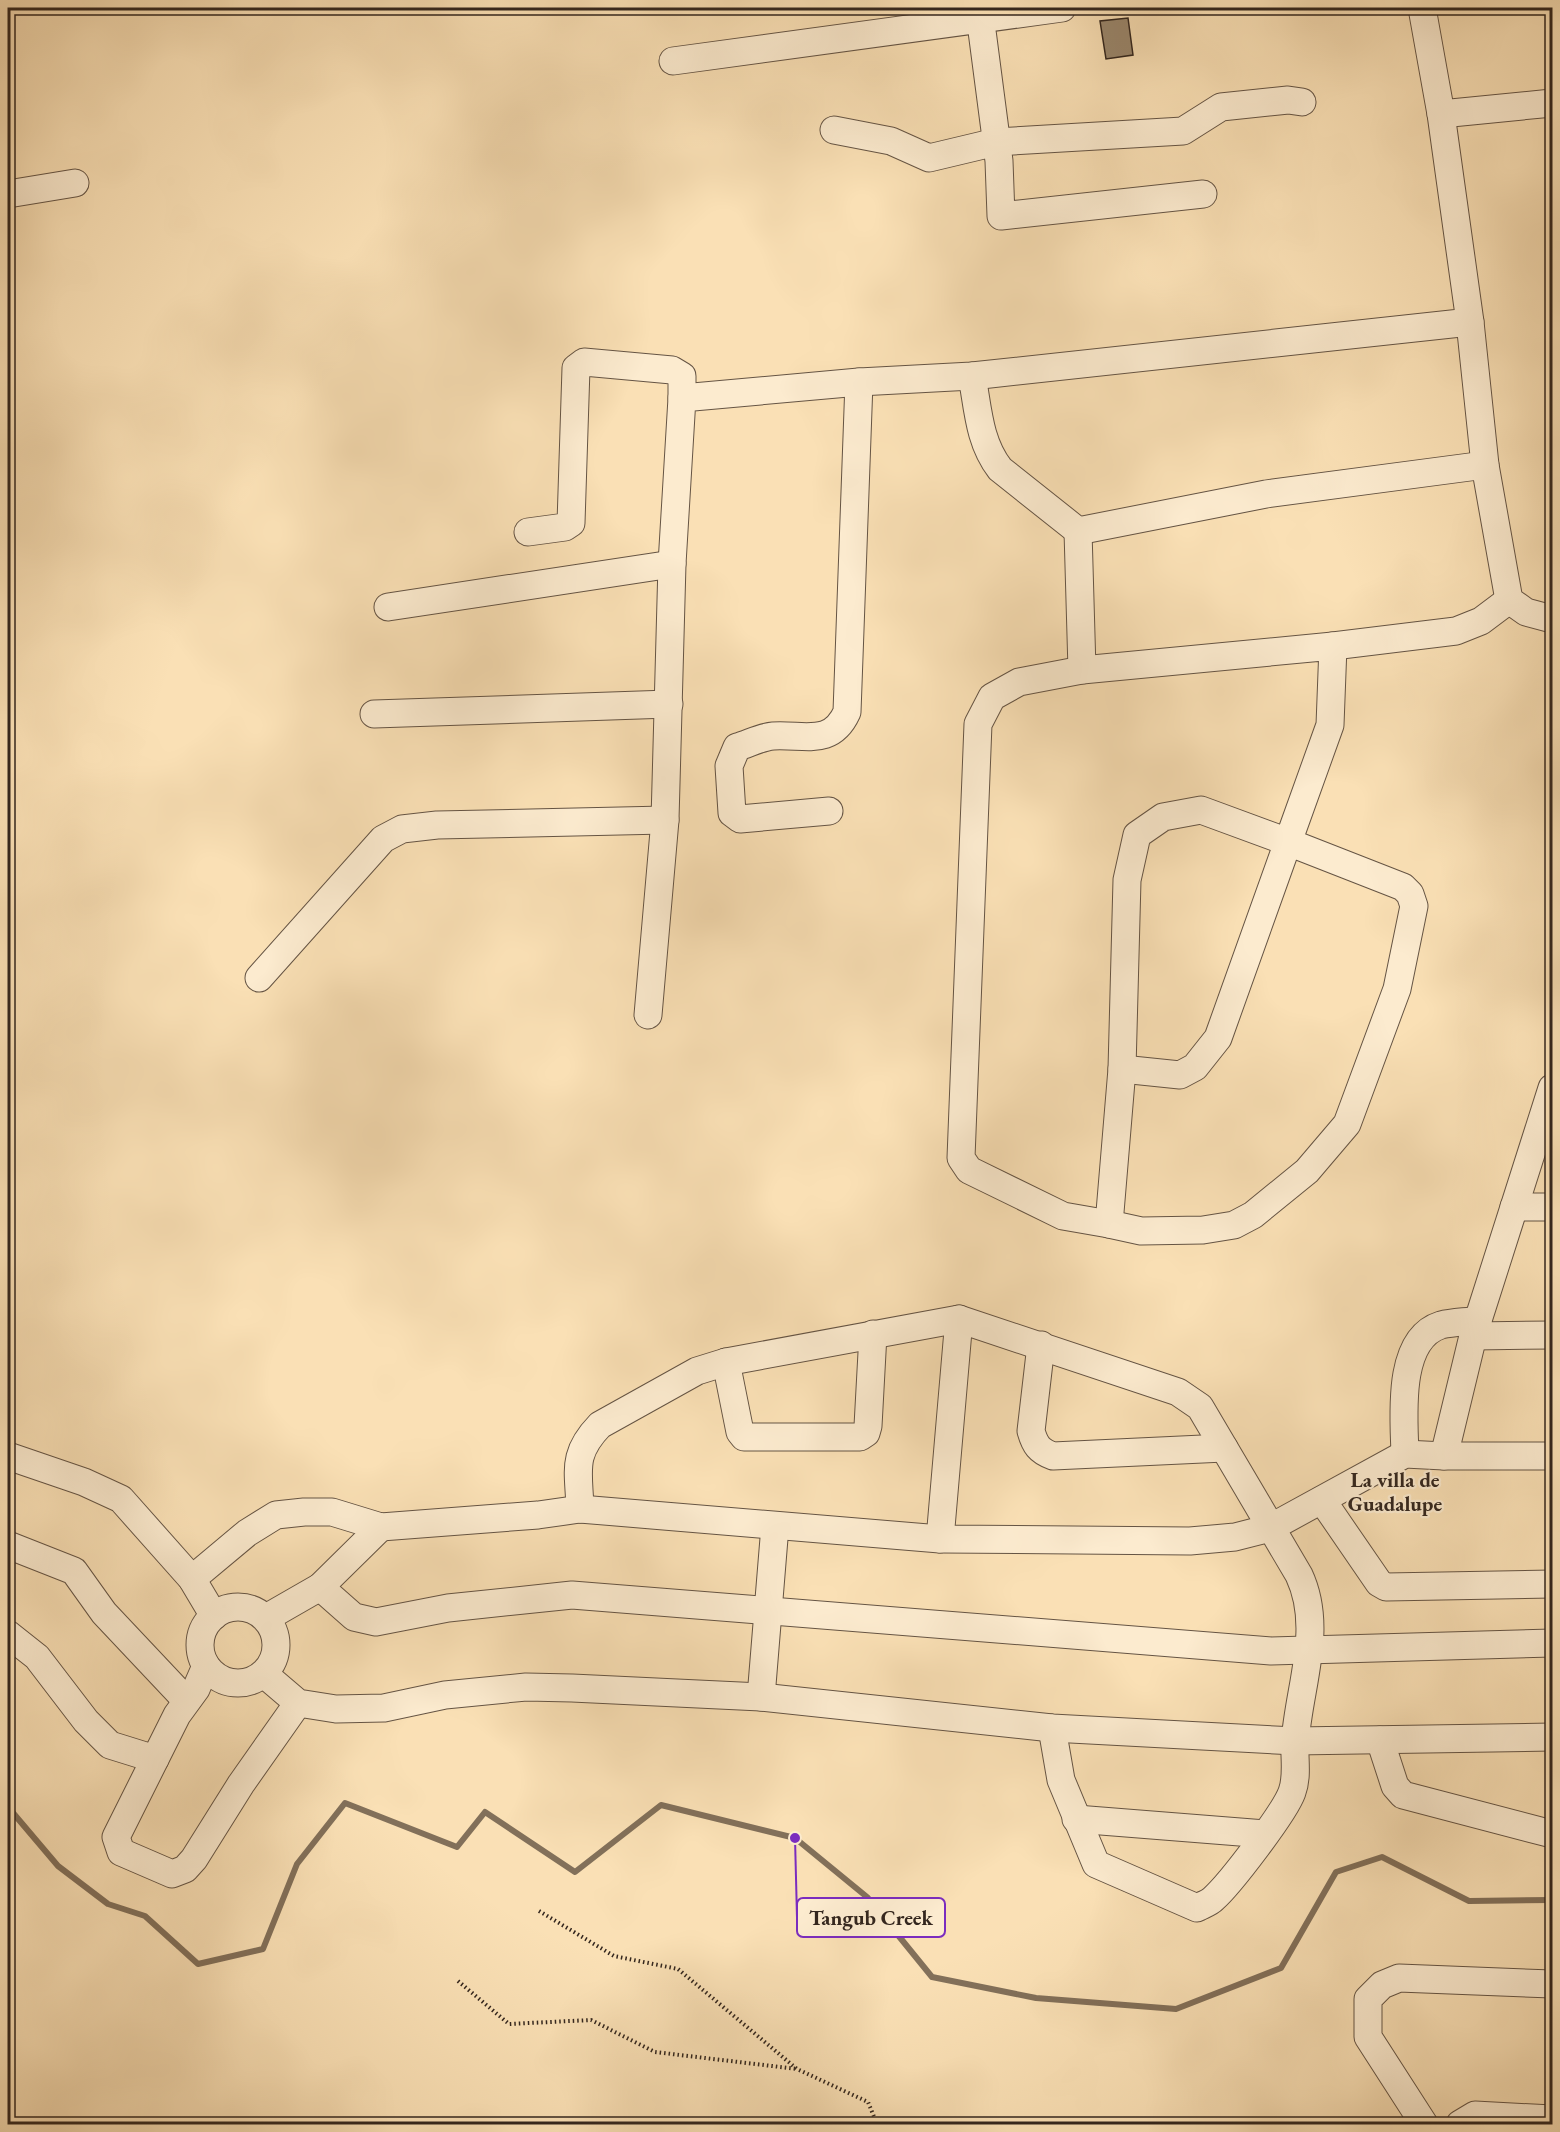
<svg xmlns="http://www.w3.org/2000/svg" width="1560" height="2132" font-family="'EB Garamond',serif">
	<style>
		.lines { fill: none; stroke-linecap: round; stroke-linejoin: round }
		.stream { stroke: #82705a; stroke-width: 6 }
		.building { fill: #9a876d; stroke: #33261e; stroke-width: 1.5 }
		.minor-casing { stroke: #655444; stroke-width: 29 }
		.path { stroke: #33261e; stroke-width: 4; stroke-dasharray: 1.5 3; stroke-linecap: butt }
		.minor { stroke: #fcebcf; stroke-width: 27 }
		.labels { text-anchor: middle; stroke-width: 4.5; stroke-linejoin: round; paint-order: stroke }
		.neighbourhood-label { font-size: 21px; font-weight: bold; fill: #33261e; stroke: #fcebcf }
		.leader { fill: none; stroke: #7b2cbf; stroke-width: 2 }
		.callout-dot { fill: #7b2cbf; stroke: #fcebcf; stroke-width: 2 }
		.callout { fill: #fcebcf; stroke: #7b2cbf; stroke-width: 2 }
		.callout-label { font-size: 21px; text-anchor: middle; font-weight: bold; fill: #33261e }
	</style>
	<rect width="100%" height="100%" fill="#fae0b5"/>
	<filter id="stains"><feTurbulence type="fractalNoise" baseFrequency=".00333" numOctaves="4"/><feColorMatrix values="0 0 0 0 .2 0 0 0 0 .09 0 0 0 0 .02 0 0 0 .5 -.17"/></filter>
	<radialGradient id="worn" r=".72"><stop offset=".6" stop-color="#630" stop-opacity="0"/><stop offset="1" stop-color="#630" stop-opacity=".3"/></radialGradient>
	<g class="lines">
		<!-- stream -->
		<path class="stream" d="M8 1807 58 1866 108 1904 145 1916 198 1964 263 1949 297 1864 345 1803 457 1847 485 1812 575 1872 661 1805 795 1838 867 1897 932 1977 1036 1998 1176 2009 1281 1968 1336 1872 1382 1857 1469 1901 1552 1900"/>
	</g>
	<!-- building -->
	<path class="building" d="M1128 18 1133 55 1106 59 1100 21Z"/>
	<g class="lines">
		<defs>
			<g id="minor">
				<path d="M979 8 999 161 1001 216 1203 194"/>
				<path d="M1422 8 1441 114 1552 103"/>
				<path d="M673 61 1062 8"/>
				<path d="M834 130 891 141 929 158 996 142 1183 131 1221 107 1288 100 1302 102"/>
				<path d="M8 194 75 183"/>
				<path d="M1470 322 1485 465 1509 600 1526 612 1552 619"/>
				<path d="M972 376C978 409 979 442 1000 469L1078 531 1266 494 1485 465"/>
				<path d="M1078 531 1082 670"/>
				<path d="M528 532 565 527 571 523 576 368 584 362 672 370 682 376V398"/>
				<path d="M388 607 672 564"/>
				<path d="M1333 646 1330 725 1288 842 1201 810 1163 817 1137 835 1127 880 1122 1069 1109 1224 1063 1216 969 1170 961 1158 978 724 992 697 1019 682 1082 670Z"/>
				<path d="M1333 646 1456 631 1481 621 1509 600"/>
				<path d="M374 714 669 704"/>
				<path d="M829 811 740 819 732 813 729 766 737 747C748 744 761 737 773 736 805 734 831 747 847 712L859 382"/>
				<path d="M259 978 383 839 402 829 437 825 665 820"/>
				<path d="M648 1015 665 820 672 564 682 398 859 382 972 376 1470 322 1441 114"/>
				<path d="M1552 1088 1473 1336 1552 1335"/>
				<path d="M1514 1207H1552"/>
				<path d="M1109 1224 1141 1231 1203 1230 1234 1225 1253 1215 1307 1171 1347 1124 1397 989 1414 906 1410 894 1403 887 1288 842 1218 1038 1195 1067 1180 1075 1122 1069"/>
				<path d="M1041 1345 1031 1431C1035 1445 1039 1451 1053 1456L1224 1448"/>
				<path d="M726 1362 740 1432 744 1437H860L866 1433 868 1426 873 1334"/>
				<path d="M1405 1454C1404 1418 1396 1339 1441 1325 1453 1322 1466 1322 1478 1320"/>
				<path d="M8 1456 84 1482 121 1499 192 1579 214 1616"/>
				<path d="M1444 1456H1552"/>
				<path d="M1322 1500 1379 1583 1386 1587 1552 1584"/>
				<path d="M580 1509C579 1471 571 1455 600 1425L697 1371 726 1362 959 1319 1178 1392 1200 1407 1299 1575C1324 1628 1299 1686 1295 1742 1294 1758 1298 1776 1292 1792 1285 1812 1230 1884 1213 1899 1209 1903 1202 1905 1197 1908L1096 1864 1061 1780 1052 1728"/>
				<path d="M940 1539 959 1319"/>
				<path d="M8 1545 74 1571 104 1613 186 1700"/>
				<path d="M192 1579 247 1533 276 1515 304 1512H332L381 1527 538 1515 580 1509 940 1539 1190 1541 1235 1537 1270 1528 1405 1454 1444 1456 1473 1336"/>
				<path d="M320 1587 354 1617 376 1622 448 1608 572 1595 1271 1651 1552 1643"/>
				<circle cx="238" cy="1645" r="38"/>
				<path d="M266 1618 320 1587 381 1527"/>
				<path d="M8 1634 37 1657 86 1721 110 1745 155 1759 177 1715 196 1689 206 1666"/>
				<path d="M264 1674 298 1703 336 1709 384 1708 445 1695 526 1687 572 1688 761 1697 1052 1728 1295 1741 1552 1737"/>
				<path d="M761 1697 775 1526"/>
				<path d="M1380 1740 1395 1786 1403 1795 1552 1834"/>
				<path d="M155 1759 116 1837 121 1852 172 1874 185 1869 194 1859 241 1784 298 1703"/>
				<path d="M1076 1819 1265 1834"/>
				<path d="M1424 2124 1368 2037V1999L1382 1985 1399 1978 1552 1984"/>
				<path d="M1460 2124 1475 2115 1552 2119"/>
			</g>
		</defs>
		<!-- minor casing -->
		<use href="#minor" class="minor-casing"/>
		<!-- path -->
		<g class="path">
			<path d="M539 1911 614 1956 678 1969 797 2069 868 2102 877 2124"/>
			<path d="M458 1981 509 2024 591 2020 655 2052 797 2069"/>
		</g>
		<!-- minor -->
		<use href="#minor" class="minor"/>
	</g>
	<g class="labels">
		<!-- neighbourhood labels -->
		<g class="neighbourhood-label">
			<text x="1395" y="1487">La villa de<tspan x="1395" dy="24">Guadalupe</tspan></text>
		</g>
	</g>
	<!-- callouts -->
	<path class="leader" d="M795 1838L797 1918"/>
	<circle class="callout-dot" cx="795" cy="1838" r="6"/>
	<rect class="callout" x="797" y="1898" width="148" height="39" rx="6"/>
	<g class="callout-label">
		<text x="871" y="1925">Tangub Creek</text>
	</g>
	<!-- margin -->
	<rect width="1560" height="2132" fill="none" stroke="#fae0b5" stroke-width="30"/>
	<rect x="9" y="9" width="1542" height="2114" fill="none" stroke="#33261e" stroke-width="3"/>
	<rect x="15" y="15" width="1530" height="2102" fill="none" stroke="#33261e" stroke-width="1.5"/>
	<rect width="100%" height="100%" filter="url(#stains)"/>
	<rect width="100%" height="100%" fill="url(#worn)"/>
</svg>
